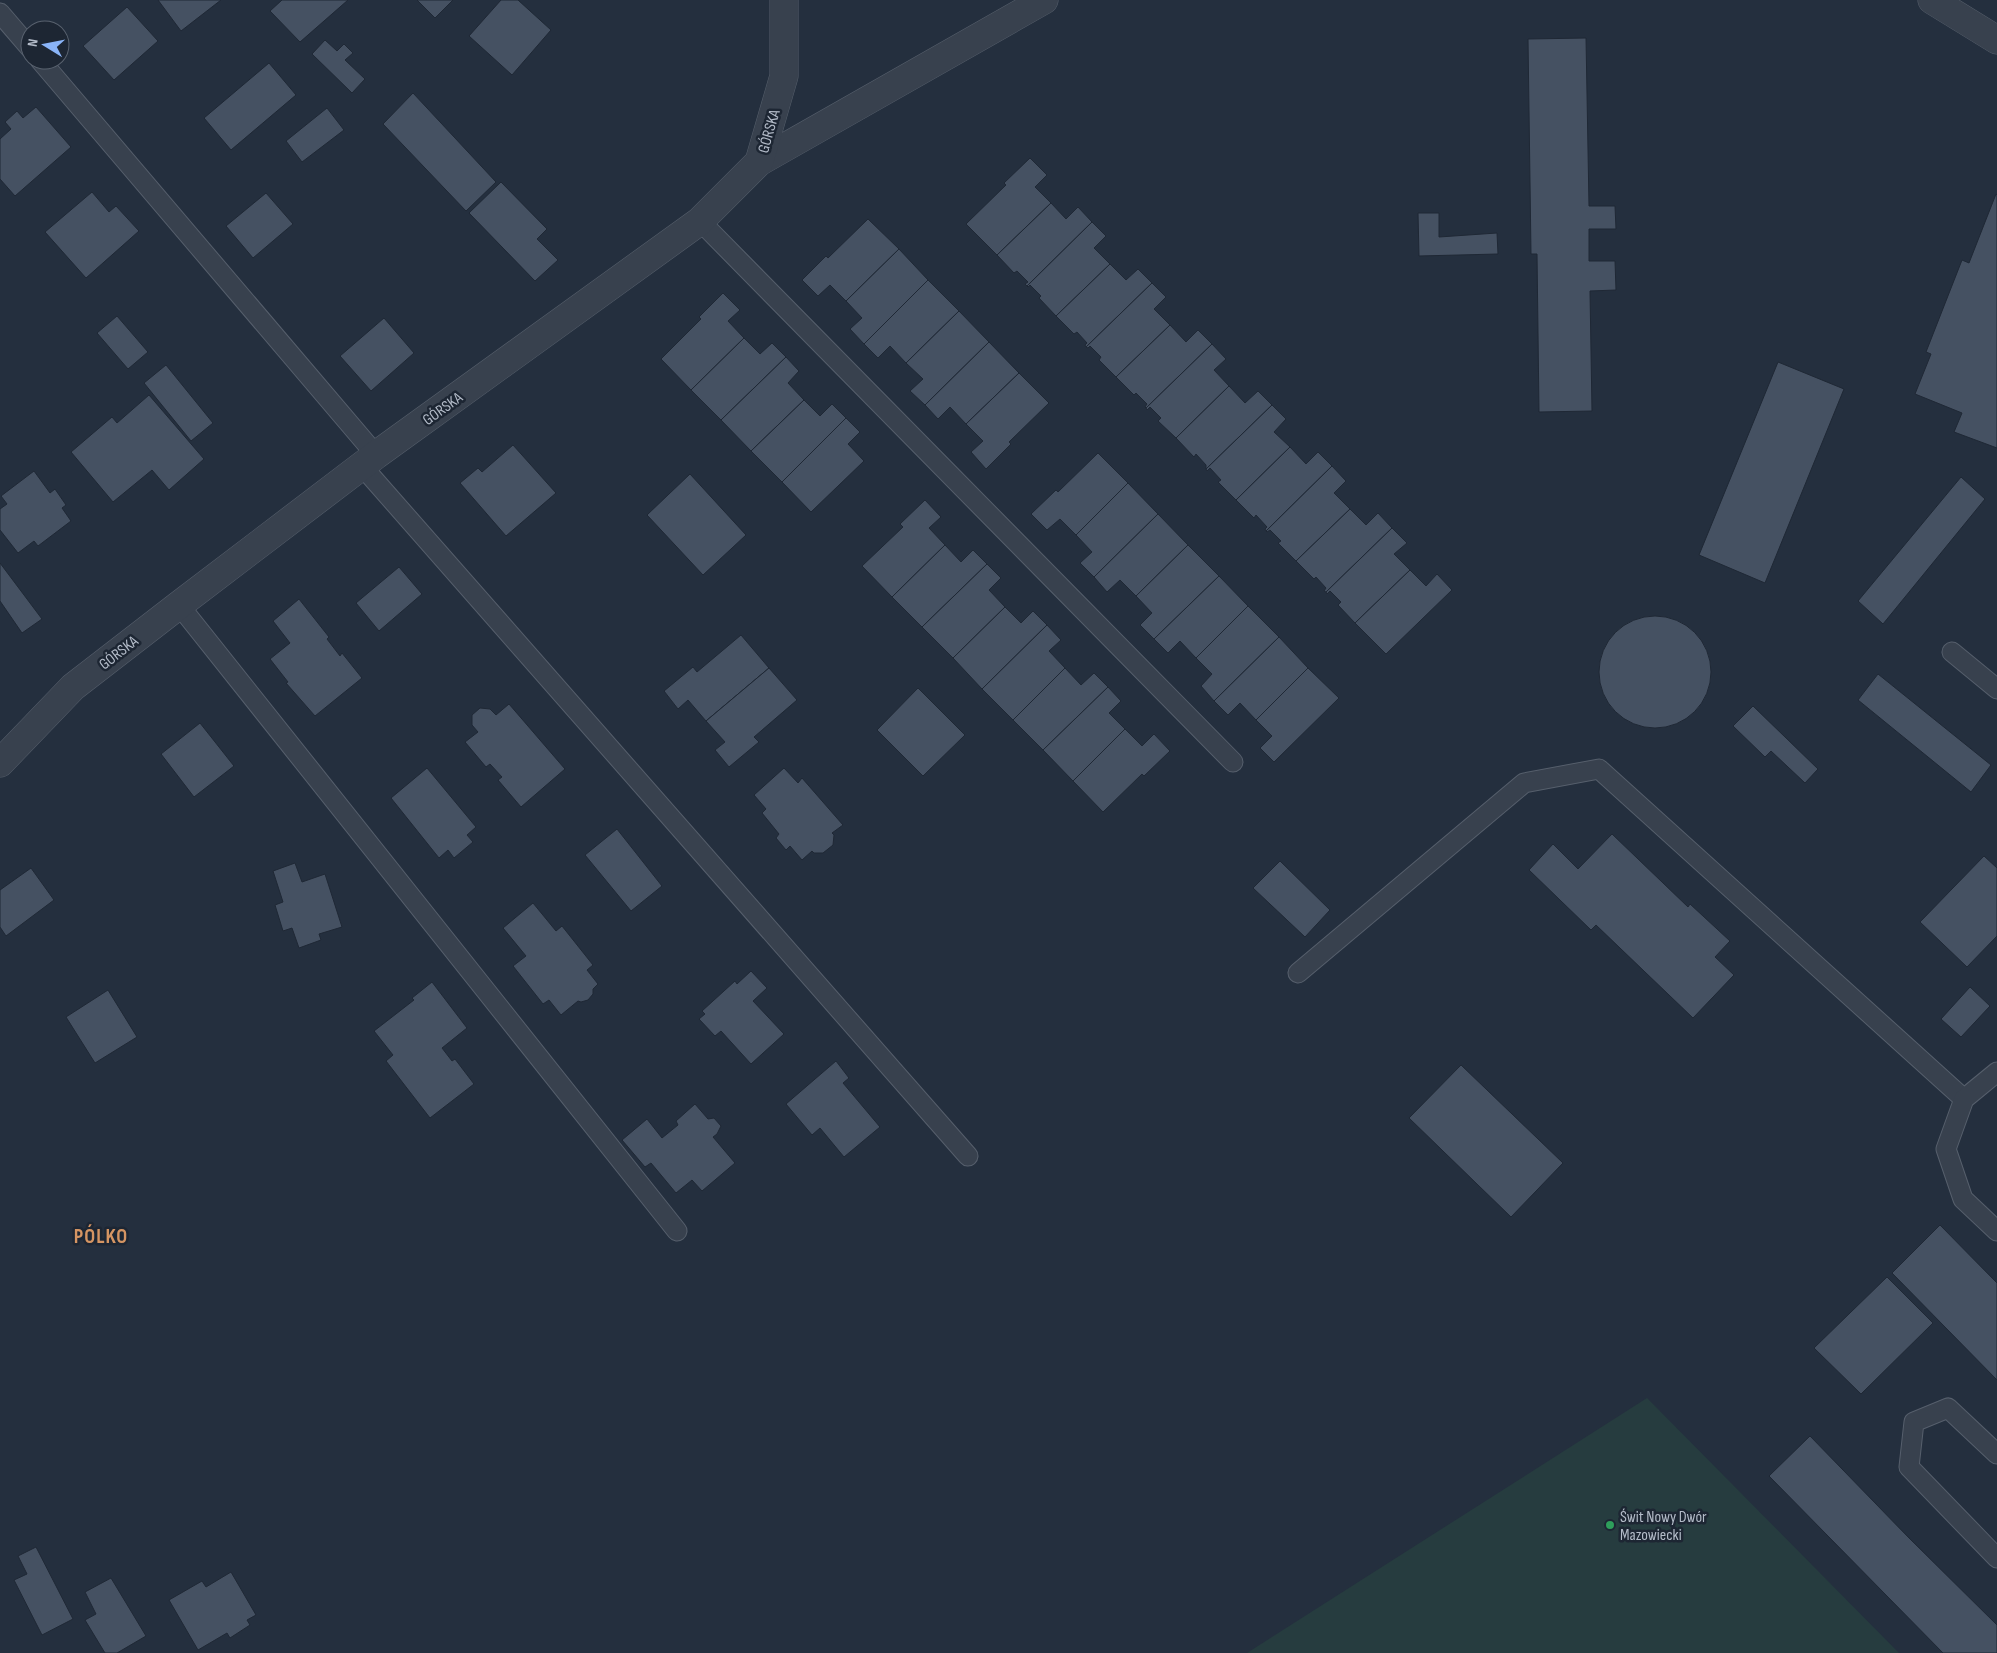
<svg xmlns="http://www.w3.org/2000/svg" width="1997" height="1653" font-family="'Sofia Sans Condensed',sans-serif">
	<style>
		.green { fill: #263c3f }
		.building { fill: #455162; stroke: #1f2835 }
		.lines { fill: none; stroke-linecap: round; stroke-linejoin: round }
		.service-casing { stroke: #565f6c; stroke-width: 21 }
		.minor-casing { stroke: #565f6c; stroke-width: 29 }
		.service { stroke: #38414e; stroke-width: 19 }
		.minor { stroke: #38414e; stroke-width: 28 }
		.leisure-dot { fill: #2e9e5b; stroke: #1d2633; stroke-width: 2 }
		.labels { text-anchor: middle; stroke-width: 5; stroke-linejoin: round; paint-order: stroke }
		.street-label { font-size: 16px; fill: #b4bcc9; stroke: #1d2633 }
		.poi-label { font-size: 16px; fill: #b4bcc9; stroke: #1d2633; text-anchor: start }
		.district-label { font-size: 21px; font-weight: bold; letter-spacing: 1px; fill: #d59563; stroke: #1d2633 }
	</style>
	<rect width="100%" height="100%" fill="#242f3e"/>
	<!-- green -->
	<path class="green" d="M1647 1398 1899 1653H1247Z"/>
	<!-- building -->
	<g class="building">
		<path d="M158 0H221L181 31Z"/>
		<path d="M282 0H348L300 42 270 11Z"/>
		<path d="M417 0H453L435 18Z"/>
		<path d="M501 0H518L551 30 512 75 469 36Z"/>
		<path d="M127 7 158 41 114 80 83 46Z"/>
		<path d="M1586 38 1589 206H1615L1616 229H1589V261H1615L1616 290 1590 291 1592 411 1539 412 1537 254H1531L1528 39Z"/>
		<path d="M325 40 337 51 344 44 353 53 345 60 365 79 352 93 312 54Z"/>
		<path d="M269 63 296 95 231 150 204 118Z"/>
		<path d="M413 93 496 182 466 211 383 124Z"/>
		<path d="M36 107 71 147 15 196 0 179V139L11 129 5 122 17 111 23 118Z"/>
		<path d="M327 108 344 130 302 162 286 141Z"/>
		<path d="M1030 158 1047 175 1035 187 1051 203 997 255 966 224 1006 185 1004 183Z"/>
		<path d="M501 182 547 229 537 239 558 260 535 281 469 213Z"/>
		<path d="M92 192 109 212 116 206 139 231 86 278 45 232Z"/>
		<path d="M266 193 293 224 253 258 226 226Z"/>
		<path d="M1996 194 1997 195V448L1954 432 1962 413 1915 394 1931 354 1926 352 1962 260 1969 263Z"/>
		<path d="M1051 203 1066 219 1078 207 1092 222 1027 286 1025 284 1028 282 1017 271 1014 273 997 255Z"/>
		<path d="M1418 213H1439V237L1497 233 1498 254 1419 256Z"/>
		<path d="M868 219 899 249 846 301 830 285 818 296 802 280 826 256 828 258Z"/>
		<path d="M1092 222 1106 236 1094 248 1110 264 1056 316 1039 298 1041 296 1030 285 1028 287 1027 286Z"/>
		<path d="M899 249 928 280 864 344 850 329 862 318 846 301Z"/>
		<path d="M1110 264 1126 280 1138 269 1152 283 1086 347 1085 345 1087 343 1077 332 1074 334 1056 316Z"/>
		<path d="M928 280 959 311 906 363 890 346 878 358 864 344Z"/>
		<path d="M1152 283 1166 297 1154 309 1170 325 1116 377 1099 360 1101 357 1090 346 1088 348 1086 347Z"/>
		<path d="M723 293 740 310 728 321 744 338 691 390 661 359 701 319 699 317Z"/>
		<path d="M959 311 989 342 925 405 910 391 923 379 906 363Z"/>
		<path d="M117 316 148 352 128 369 97 333Z"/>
		<path d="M384 318 414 353 371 391 340 356Z"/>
		<path d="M1170 325 1186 342 1198 330 1212 344 1146 408 1145 407 1147 404 1136 393 1134 395 1116 377Z"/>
		<path d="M744 338 760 354 772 343 786 357 721 420 691 390Z"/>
		<path d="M989 342 1019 373 966 424 950 407 938 419 925 405Z"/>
		<path d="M1212 344 1226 359 1214 370 1229 386 1176 438 1158 421 1161 418 1150 407 1147 410 1146 408Z"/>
		<path d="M786 357 799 371 788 383 804 400 751 451 721 420Z"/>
		<path d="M1778 362 1844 389 1765 583 1699 555Z"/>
		<path d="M166 365 213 423 191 441 144 383Z"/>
		<path d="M1019 373 1049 403 1009 442 1011 444 986 469 971 452 983 441 966 424Z"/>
		<path d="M1229 386 1245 403 1258 391 1272 405 1206 469V465L1196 454 1194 457 1176 438Z"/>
		<path d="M149 395 204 459 169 490 152 470 113 502 71 452 112 417 117 423Z"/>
		<path d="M804 400 820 416 832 404 846 418 782 482 751 451Z"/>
		<path d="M1272 405 1286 419 1274 432 1290 447 1236 500 1218 482 1221 480 1210 468 1207 471 1206 469Z"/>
		<path d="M846 418 860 432 848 444 864 461 811 512 782 482Z"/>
		<path d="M513 445 556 493 506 536 460 483 478 468 482 472Z"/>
		<path d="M1290 447 1306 464 1318 452 1332 466 1266 531 1265 529 1267 527 1256 515 1254 518 1236 500Z"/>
		<path d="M1098 453 1128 483 1076 535 1060 519 1047 530 1031 514 1056 490 1058 492Z"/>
		<path d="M1332 466 1346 481 1334 493 1350 509 1296 561 1278 543 1281 541 1270 530 1267 532 1266 531Z"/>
		<path d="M34 471 50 493 55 489 66 505 62 508 71 521 38 546 34 541 18 553 0 530V509L7 504 1 496Z"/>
		<path d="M690 474 746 535 703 575 647 515Z"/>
		<path d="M1961 477 1985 499 1883 624 1858 601Z"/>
		<path d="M1128 483 1158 514 1094 577 1080 563 1092 552 1076 535Z"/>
		<path d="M925 500 941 517 929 528 945 545 892 597 862 566 903 527 900 524Z"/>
		<path d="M1350 509 1366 525 1378 513 1392 528 1326 592 1324 591 1326 588 1316 577 1314 579 1296 561Z"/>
		<path d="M1158 514 1188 545 1136 596 1120 580 1107 592 1094 577Z"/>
		<path d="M1392 528 1407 543 1394 554 1410 570 1355 623 1338 605 1341 602 1330 591 1327 594 1326 592Z"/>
		<path d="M945 545 961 562 973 550 987 564 922 627 892 597Z"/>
		<path d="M1188 545 1219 576 1154 639 1140 625 1152 613 1136 596Z"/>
		<path d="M0 563 42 619 22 633 0 601Z"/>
		<path d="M987 564 1001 578 989 590 1005 607 953 658 922 627Z"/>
		<path d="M399 567 422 594 379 631 356 603Z"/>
		<path d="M1410 570 1426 586 1437 574 1452 590 1386 654 1355 623Z"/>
		<path d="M1219 576 1248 606 1196 658 1180 641 1168 653 1154 639Z"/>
		<path d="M299 599 329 637 327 639 340 656 342 653 362 678 315 716 286 683 288 682 270 659 290 643 273 621Z"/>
		<path d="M1248 606 1279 637 1214 701 1201 686 1212 674 1196 658Z"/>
		<path d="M1005 607 1021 623 1033 611 1047 625 982 689 953 658Z"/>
		<circle cx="1655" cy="672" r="56"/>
		<path d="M1047 625 1061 640 1049 651 1065 668 1013 720 982 689Z"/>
		<path d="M741 635 769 668 706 721 688 700 678 709 664 691 693 667 697 672Z"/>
		<path d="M1279 637 1308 668 1256 720 1240 703 1228 715 1214 701Z"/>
		<path d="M769 668 797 700 754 737 759 742 729 767 715 750 725 742 706 721Z"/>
		<path d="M1065 668 1081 685 1094 673 1108 687 1043 750 1013 720Z"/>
		<path d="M1308 668 1339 698 1274 762 1260 748 1272 736 1256 720Z"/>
		<path d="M1878 674 1991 765 1971 792 1858 700Z"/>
		<path d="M1108 687 1121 701 1109 713 1125 729 1073 781 1043 750Z"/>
		<path d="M918 688 965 735 923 776 877 730Z"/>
		<path d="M509 704 565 769 521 807 498 780 502 777 490 764 486 767 465 742 478 732 472 725V715L480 708 490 709 496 715Z"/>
		<path d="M1753 706 1818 769 1805 783 1771 751 1765 757 1733 726Z"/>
		<path d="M200 723 234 766 194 797 161 754Z"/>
		<path d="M1125 729 1142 746 1154 734 1170 751 1144 776 1142 774 1103 812 1073 781Z"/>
		<path d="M427 768 476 827 467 835 473 842 454 858 448 850 439 858 391 798Z"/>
		<path d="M784 768 798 783 802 778 843 825 832 833 834 835 833 845 823 853H814L812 851 802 860 790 846 786 850 776 838 779 834 762 813 766 809 754 795Z"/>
		<path d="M617 829 662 886 631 911 585 855Z"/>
		<path d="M1612 834 1688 907 1690 904 1730 941 1715 957 1734 975 1693 1018 1596 925 1591 930 1529 870 1553 844 1578 869Z"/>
		<path d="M1984 856 1997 868V936L1967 967 1920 922Z"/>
		<path d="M1280 861 1330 910 1305 937 1253 888Z"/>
		<path d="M295 863 302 882 325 874 342 927 319 934 321 940 299 948 292 928 283 931 275 905 283 902 273 871Z"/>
		<path d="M31 868 54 900 6 936 0 927V890Z"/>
		<path d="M533 903 556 931 562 926 593 965 587 970 598 984 593 989V994L588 1000 581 1002 578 1001 561 1015 549 1000 543 1004 513 966 526 956 503 928Z"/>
		<path d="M751 971 767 988 753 1001 784 1034 751 1064 721 1031 715 1036 699 1019 705 1014 702 1011 735 981 737 984Z"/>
		<path d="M432 982 467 1028 442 1048 452 1061 455 1059 474 1084 430 1118 386 1061 393 1055 374 1031 414 1000 412 998Z"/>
		<path d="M1970 987 1990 1006 1961 1037 1941 1019Z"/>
		<path d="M108 990 137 1037 95 1063 66 1017Z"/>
		<path d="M836 1061 849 1078 843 1083 880 1127 844 1157 820 1128 812 1135 786 1104Z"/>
		<path d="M1461 1065 1563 1163 1511 1217 1409 1118Z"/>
		<path d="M695 1104 708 1119 714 1118 721 1126 717 1134 713 1137 735 1163 702 1191 692 1180 676 1193 651 1163 645 1167 622 1140 647 1119 662 1138 678 1125 676 1121Z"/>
		<path d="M1940 1225 1997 1283V1380L1892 1273Z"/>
		<path d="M1887 1277 1933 1323 1861 1394 1814 1348Z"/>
		<path d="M1810 1436 1909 1538 1997 1625V1653H1943L1769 1476Z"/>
		<path d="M36 1547 73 1619 42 1635 14 1580 27 1574 18 1556Z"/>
		<path d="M231 1572 256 1615 247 1620 250 1625 230 1638 227 1633 198 1650 169 1600 202 1581 206 1587Z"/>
		<path d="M111 1578 146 1636 117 1653H105L85 1620 96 1614 85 1592Z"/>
	</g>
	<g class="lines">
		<defs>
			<g id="service">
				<path d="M0 13 30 48"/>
				<path d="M40 60 376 455"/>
				<path d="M700 221 1233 762"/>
				<path d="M362 466 968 1156"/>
				<path d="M179 605 677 1231"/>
				<path d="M1952 652 1997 689"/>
				<path d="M1298 973 1524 783 1599 769 1964 1099"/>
				<path d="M1997 1072 1964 1099 1946 1149 1963 1199 1997 1231"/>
				<path d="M1997 1454 1948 1408 1914 1422 1909 1467 1997 1558"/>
			</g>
			<g id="minor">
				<path d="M1932 0 1997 40"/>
				<path d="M759 162 1044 0"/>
				<path d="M0 763 73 687 179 605 376 455 700 221 759 162 784 76V0"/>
			</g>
		</defs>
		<!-- service casing -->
		<use href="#service" class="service-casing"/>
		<!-- minor casing -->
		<use href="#minor" class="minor-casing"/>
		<!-- service -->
		<use href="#service" class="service"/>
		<!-- minor -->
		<use href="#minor" class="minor"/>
	</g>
	<!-- markers -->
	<circle class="leisure-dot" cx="1610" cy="1525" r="5"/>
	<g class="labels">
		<!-- street labels -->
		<g class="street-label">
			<text transform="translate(768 131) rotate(-74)" y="6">GÓRSKA</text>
			<text transform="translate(442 408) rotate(-36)" y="6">GÓRSKA</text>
			<text transform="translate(118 652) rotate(-38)" y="6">GÓRSKA</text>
		</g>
		<!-- poi labels -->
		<g class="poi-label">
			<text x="1620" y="1522">Świt Nowy Dwór<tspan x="1620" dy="18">Mazowiecki</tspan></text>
		</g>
		<!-- district labels -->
		<g class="district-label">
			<text x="101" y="1243">PÓLKO</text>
		</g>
	</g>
	<!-- north arrow -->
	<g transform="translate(45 45) rotate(280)"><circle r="24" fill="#1d2633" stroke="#59626f"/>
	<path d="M0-4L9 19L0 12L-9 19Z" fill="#8ab4f8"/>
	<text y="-8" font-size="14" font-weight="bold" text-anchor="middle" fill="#b4bcc9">N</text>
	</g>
</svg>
